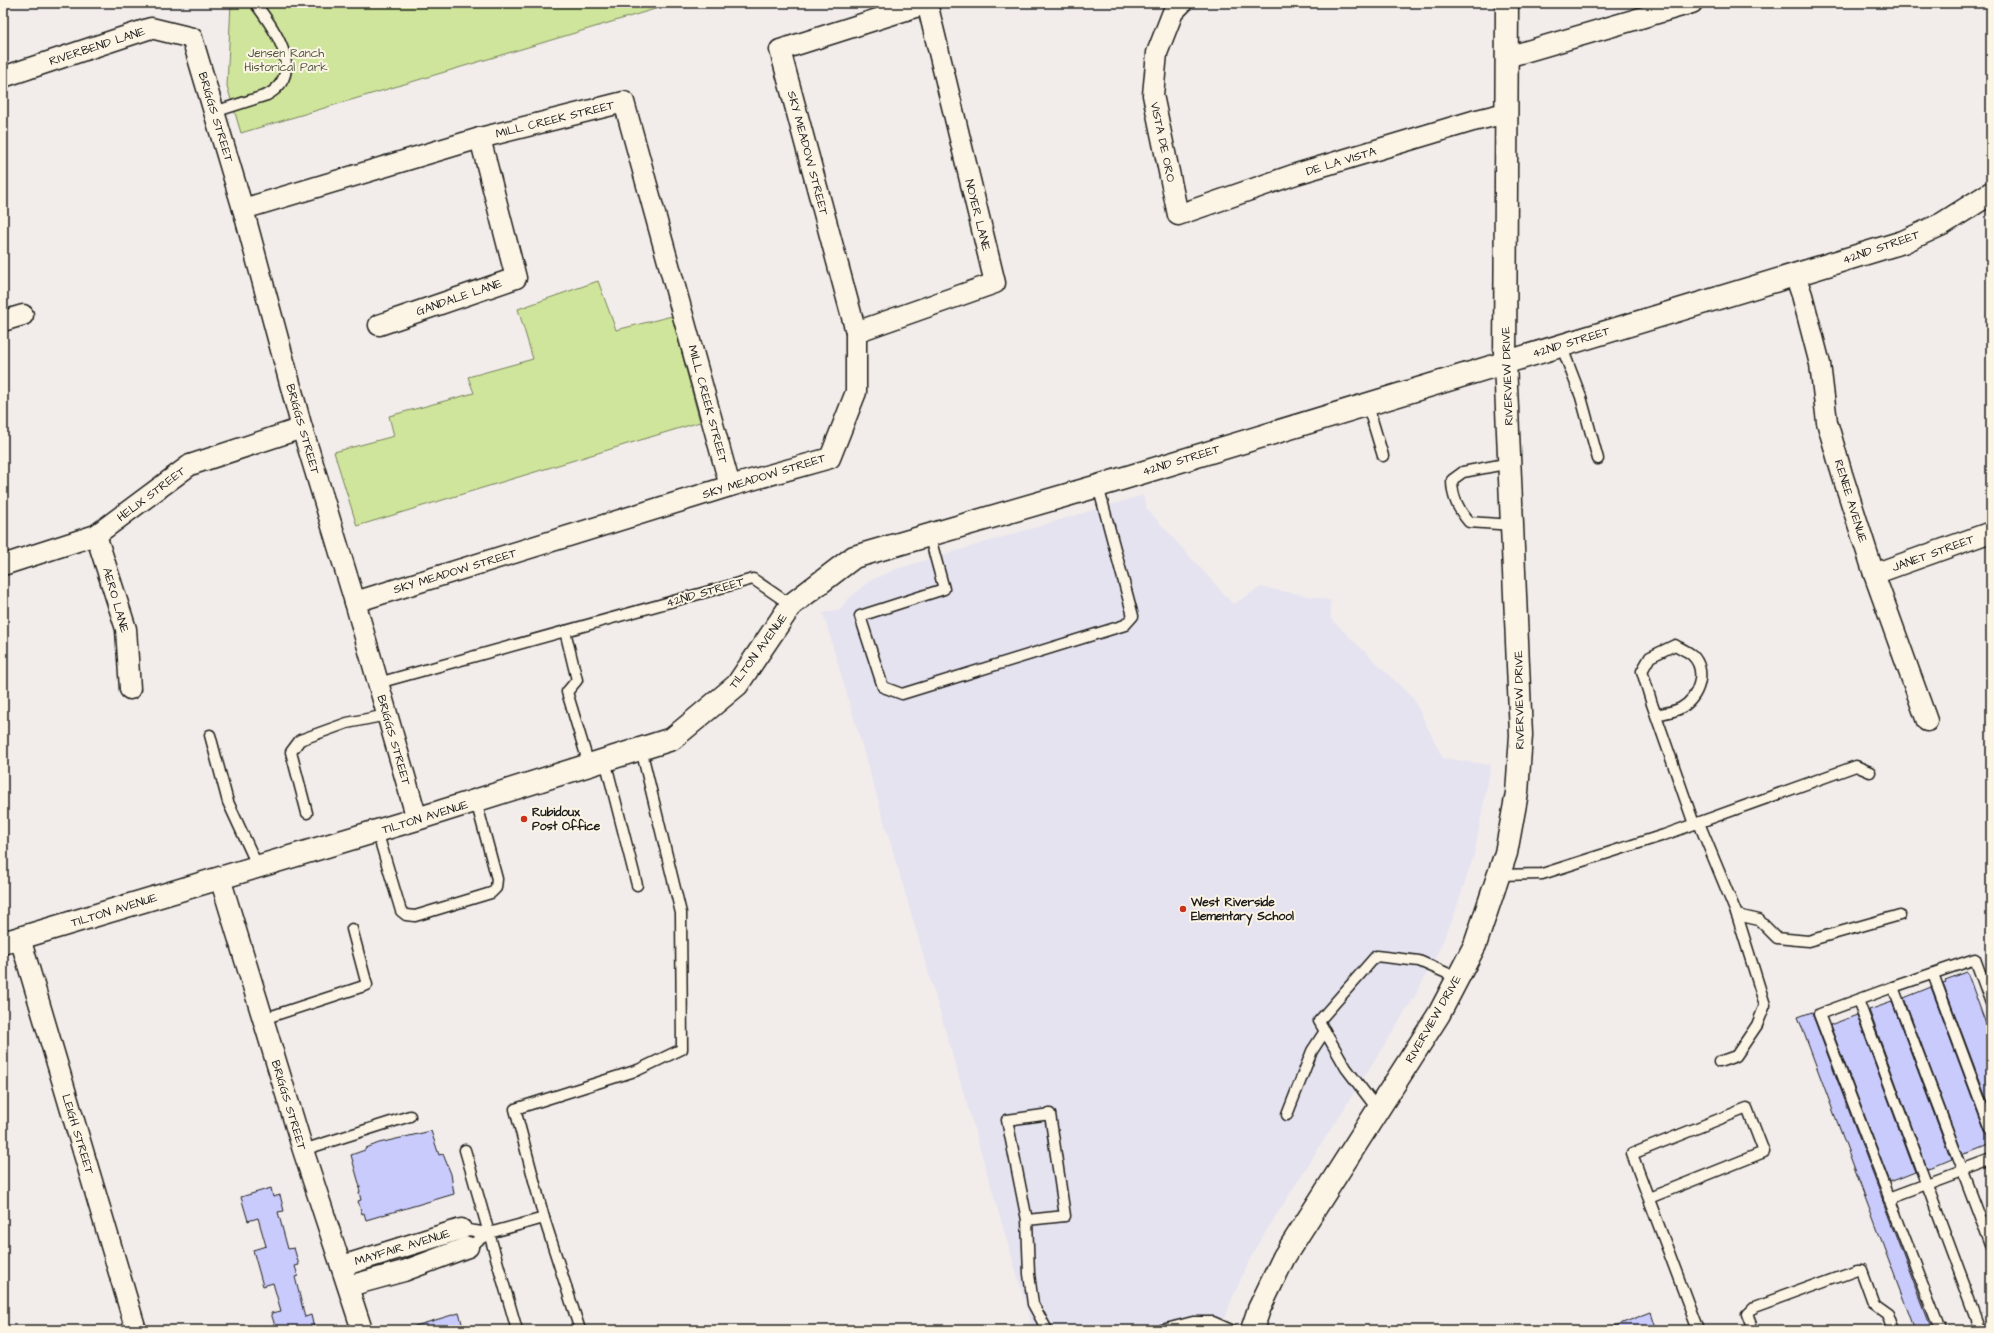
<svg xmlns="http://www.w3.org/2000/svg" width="1994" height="1333" font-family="'Architects Daughter',sans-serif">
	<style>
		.built { fill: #e6e3f0 }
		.green { fill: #cfe59b; stroke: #76805c }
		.building { fill: #c9cbfd; stroke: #1c1c1c }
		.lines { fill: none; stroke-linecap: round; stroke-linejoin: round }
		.lane-casing { stroke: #1c1c1c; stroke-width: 13 }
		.street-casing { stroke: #1c1c1c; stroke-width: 23 }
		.secondary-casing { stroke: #1c1c1c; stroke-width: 25 }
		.primary-casing { stroke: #1c1c1c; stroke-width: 25 }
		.lane { stroke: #fcf5e5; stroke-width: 10 }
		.street { stroke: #fcf5e5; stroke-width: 20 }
		.secondary { stroke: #fcf5e5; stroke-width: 22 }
		.primary { stroke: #fcf5e5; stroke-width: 22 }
		.poi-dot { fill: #c8321e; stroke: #fcf5e5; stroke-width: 1.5 }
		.labels { text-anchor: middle; stroke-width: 4; stroke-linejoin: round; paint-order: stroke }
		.street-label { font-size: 12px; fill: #1c1c1c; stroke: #fcf5e5 }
		.park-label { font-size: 12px; fill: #525842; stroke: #fcf5e5 }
		.poi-label { font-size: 12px; font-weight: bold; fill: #1c1c1c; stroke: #fcf5e5; text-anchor: start }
	</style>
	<rect width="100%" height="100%" fill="#f2edea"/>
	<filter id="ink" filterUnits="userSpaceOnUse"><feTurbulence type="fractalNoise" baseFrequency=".025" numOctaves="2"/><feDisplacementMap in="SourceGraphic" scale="8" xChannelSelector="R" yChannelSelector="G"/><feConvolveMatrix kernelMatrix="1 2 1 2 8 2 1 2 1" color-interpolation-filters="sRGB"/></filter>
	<g filter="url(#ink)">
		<!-- built -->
		<path class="built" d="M1143 495 1147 509 1233 604 1261 587 1330 600 1331 619 1413 698 1443 758 1491 765 1474 855 1453 919 1437 954 1414 998 1255 1249 1231 1301 1221 1330H1033L823 613 840 609 846 601 869 581 896 569Z"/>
		<!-- green -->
		<g class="green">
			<path d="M231 3H675L241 133 227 86Z"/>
			<path d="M598 281 616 330 672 316 700 422 357 526 334 452 394 436 389 416 474 393 468 377 533 359 518 309Z"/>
		</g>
		<!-- building -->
		<g class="building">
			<path d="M1967 972 1991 1038V1111L1943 983 1946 982 1945 980Z"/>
			<path d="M1931 987 1985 1132 1991 1136V1145L1968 1154 1963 1155 1904 998Z"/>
			<path d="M1892 1002 1951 1159 1932 1167 1927 1168 1869 1010Z"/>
			<path d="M1812 1012 1813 1016 1932 1330H1915L1798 1017Z"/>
			<path d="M1857 1015 1915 1172 1890 1182 1830 1025Z"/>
			<path d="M431 1131 439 1155 443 1154 451 1174 454 1194 366 1220 364 1213 362 1214 358 1201 361 1200 359 1192H360L359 1188 360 1187 351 1155 365 1150 366 1148 379 1143Z"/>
			<path d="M271 1188 273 1197 280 1195 284 1211 278 1212 288 1249 294 1248 299 1265 295 1266 298 1276 295 1277 305 1317 311 1315 314 1328 309 1330H274L275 1326 271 1313 281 1311 273 1283 263 1286 253 1250 266 1246 258 1218 248 1221 241 1197Z"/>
			<path d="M1651 1312 1657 1330H1608L1607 1329Z"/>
			<path d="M459 1313 464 1330H415V1326Z"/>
		</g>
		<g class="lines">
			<defs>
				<g id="lane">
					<path d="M214 112 267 95C307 73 274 28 255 3"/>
					<path d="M1561 345 1581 397 1598 459"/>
					<path d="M1367 403 1383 456"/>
					<path d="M1510 463 1463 472 1452 480C1452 497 1458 509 1469 522L1513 525"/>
					<path d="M929 534 944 589 860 616 883 687 902 694 1125 625 1133 616 1098 486"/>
					<path d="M565 631 577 680 567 692 589 765"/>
					<path d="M378 683 753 579 791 605"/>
					<path d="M1656 715C1664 713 1674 712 1681 708 1699 698 1708 670 1692 655 1687 651 1680 648 1675 645L1650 657 1642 671 1652 704 1694 824"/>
					<path d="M210 735 228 802 258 867"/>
					<path d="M605 760 637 885"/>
					<path d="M307 813 291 752 300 740 347 723 387 715"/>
					<path d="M1699 823 1737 915 1759 920 1777 938 1808 941 1900 915"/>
					<path d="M377 831 401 911 406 915 415 916 491 893 496 888 497 879 476 801"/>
					<path d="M1499 875 1542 874 1664 835 1856 766 1870 772"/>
					<path d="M1933 974 1991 1130"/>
					<path d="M1893 987 1819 1014 1940 1330"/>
					<path d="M1858 1000 1981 1330"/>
					<path d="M1991 1003 1975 959 1893 987 1991 1246"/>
					<path d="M263 1019 367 985 352 929"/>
					<path d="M1719 1062 1736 1056 1757 1025 1765 1005 1737 915"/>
					<path d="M1378 1110 1346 1068 1319 1021 1376 956 1419 961 1458 978"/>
					<path d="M1287 1115 1312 1051 1325 1031"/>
					<path d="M303 1150 410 1116"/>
					<path d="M465 1150 517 1330"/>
					<path d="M1649 1198 1764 1152 1747 1108 1632 1154 1698 1330"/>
					<path d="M1889 1198 1991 1160"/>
					<path d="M544 1218 515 1109 638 1070 682 1049 681 913 641 749"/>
					<path d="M1027 1220 1065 1216 1050 1114 1007 1120 1027 1220 1029 1274 1033 1304 1047 1330"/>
					<path d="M461 1229 489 1233"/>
					<path d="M468 1247 489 1233 544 1218 580 1330"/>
					<path d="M1162 1330 1193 1322H1213L1231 1330"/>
					<path d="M1753 1330 1747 1314 1753 1308 1857 1270H1861L1873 1303 1887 1313 1893 1330"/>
				</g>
				<g id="street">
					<path d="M1182 3 1173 12 1157 53 1153 95 1178 215 1296 174 1473 121 1506 113"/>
					<path d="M1507 57 1692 3"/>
					<path d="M3 77 151 28 192 38 243 209 302 428 355 602 417 819"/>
					<path d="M243 209 480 138 624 102 730 486"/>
					<path d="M1795 275 1802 295 1820 364 1827 422 1842 474 1874 574 1927 721"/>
					<path d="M3 321 23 315"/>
					<path d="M379 325 516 278 480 138"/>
					<path d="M856 332 995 283 927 3"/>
					<path d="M96 535 126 629 130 689"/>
					<path d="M3 565 96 535 190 465 302 428"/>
					<path d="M1874 574 1991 532"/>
					<path d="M355 602 730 486 830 458 856 392V332L780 50 928 3"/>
					<path d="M220 878 303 1150 362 1330"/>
					<path d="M20 938 136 1330"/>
					<path d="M342 1266 461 1229"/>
					<path d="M349 1286 404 1271 468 1247"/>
				</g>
				<path id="secondary" d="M3 943 417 819 672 739 737 685 791 605 854 557 1098 486 1903 242 1942 224 1991 193"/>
				<path id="primary" d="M1252 1330 1259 1309 1284 1257 1439 1014 1475 945 1506 853 1517 793 1521 735 1505 362 1507 3"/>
			</defs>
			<!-- lane casing -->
			<use href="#lane" class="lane-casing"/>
			<!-- street casing -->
			<use href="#street" class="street-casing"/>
			<!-- secondary casing -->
			<use href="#secondary" class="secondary-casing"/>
			<!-- primary casing -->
			<use href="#primary" class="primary-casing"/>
			<!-- lane -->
			<use href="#lane" class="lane"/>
			<!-- street -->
			<use href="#street" class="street"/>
			<!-- secondary -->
			<use href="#secondary" class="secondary"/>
			<!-- primary -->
			<use href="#primary" class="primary"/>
		</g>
	</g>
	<!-- markers -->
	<g class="poi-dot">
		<circle cx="524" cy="819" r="4"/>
		<circle cx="1183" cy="909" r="4"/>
	</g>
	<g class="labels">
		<!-- street labels -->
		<g class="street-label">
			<text transform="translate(97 46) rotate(-18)" y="4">RIVERBEND LANE</text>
			<text transform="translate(216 117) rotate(73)" y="4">BRIGGS STREET</text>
			<text transform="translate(555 119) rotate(-14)" y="4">MILL CREEK STREET</text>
			<text transform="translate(1163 142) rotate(78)" y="4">VISTA DE ORO</text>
			<text transform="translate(808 153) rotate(75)" y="4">SKY MEADOW STREET</text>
			<text transform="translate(1341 161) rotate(-17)" y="4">DE LA VISTA</text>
			<text transform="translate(978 215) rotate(76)" y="4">NOYER LANE</text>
			<text transform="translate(1881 247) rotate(-19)" y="4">42ND STREET</text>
			<text transform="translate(459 297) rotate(-19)" y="4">GANDALE LANE</text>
			<text transform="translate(1571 342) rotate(-17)" y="4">42ND STREET</text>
			<text transform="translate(1507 376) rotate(-92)" y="4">RIVERVIEW DRIVE</text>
			<text transform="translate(708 404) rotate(75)" y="4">MILL CREEK STREET</text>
			<text transform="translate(303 429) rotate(74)" y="4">BRIGGS STREET</text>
			<text transform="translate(1181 460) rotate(-17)" y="4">42ND STREET</text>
			<text transform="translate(764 476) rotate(-17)" y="4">SKY MEADOW STREET</text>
			<text transform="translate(151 494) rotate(-37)" y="4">HELIX STREET</text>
			<text transform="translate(1851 501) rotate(73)" y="4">RENEE AVENUE</text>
			<text transform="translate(1933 553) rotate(-20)" y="4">JANET STREET</text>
			<text transform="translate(455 571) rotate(-17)" y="4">SKY MEADOW STREET</text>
			<text transform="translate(705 592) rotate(-16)" y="4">42ND STREET</text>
			<text transform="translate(116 600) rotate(74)" y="4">AERO LANE</text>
			<text transform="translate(758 651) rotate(-54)" y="4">TILTON AVENUE</text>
			<text transform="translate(1519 700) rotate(-91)" y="4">RIVERVIEW DRIVE</text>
			<text transform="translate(394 740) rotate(74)" y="4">BRIGGS STREET</text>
			<text transform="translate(425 817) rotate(-17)" y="4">TILTON AVENUE</text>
			<text transform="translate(114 910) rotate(-17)" y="4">TILTON AVENUE</text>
			<text transform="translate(1433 1019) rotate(-60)" y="4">RIVERVIEW DRIVE</text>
			<text transform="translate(289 1105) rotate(73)" y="4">BRIGGS STREET</text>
			<text transform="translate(78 1134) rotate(73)" y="4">LEIGH STREET</text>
			<text transform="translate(402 1247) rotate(-17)" y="4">MAYFAIR AVENUE</text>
		</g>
		<!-- park labels -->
		<g class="park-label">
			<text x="286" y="57">Jensen Ranch<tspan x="286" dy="14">Historical Park</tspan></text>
		</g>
		<!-- poi labels -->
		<g class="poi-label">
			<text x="532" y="816">Rubidoux<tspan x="532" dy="14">Post Office</tspan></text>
			<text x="1191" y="906">West Riverside<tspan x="1191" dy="14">Elementary School</tspan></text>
		</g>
	</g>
	<!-- margin -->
	<rect width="1994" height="1333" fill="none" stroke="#fcf5e5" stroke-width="16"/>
	<rect x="8" y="8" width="1978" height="1317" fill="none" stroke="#1c1c1c" stroke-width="1.5" filter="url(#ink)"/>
</svg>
